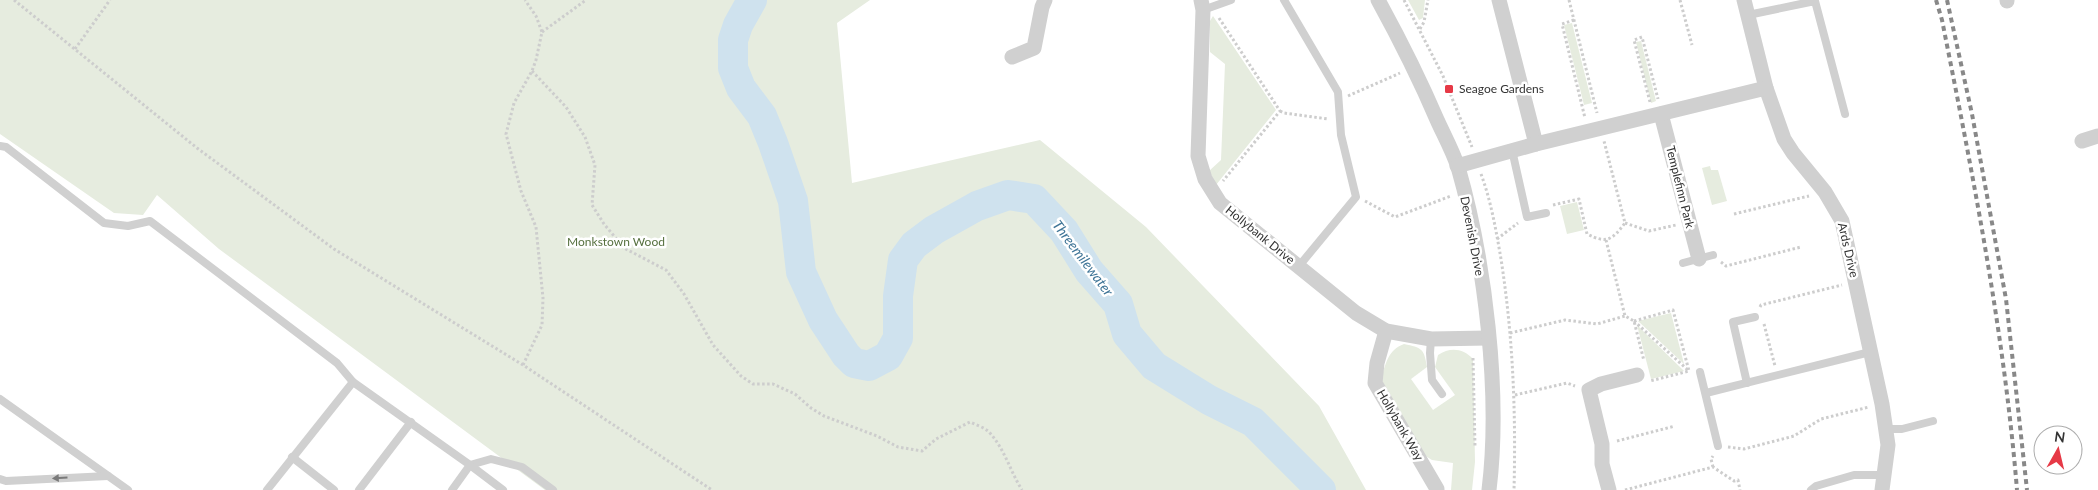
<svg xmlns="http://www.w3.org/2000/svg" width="2098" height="490" font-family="Lato,sans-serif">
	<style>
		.green { fill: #e6ecdf }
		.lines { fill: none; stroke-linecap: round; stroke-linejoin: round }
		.river { stroke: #cfe2ee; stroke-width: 30 }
		.path { stroke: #cdcdcd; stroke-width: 3; stroke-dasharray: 2.5 2.5; stroke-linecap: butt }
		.lane { stroke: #d0d0d0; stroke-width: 8 }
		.street { stroke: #d0d0d0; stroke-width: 15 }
		.rail { stroke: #888; stroke-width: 4; stroke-dasharray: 5 4; stroke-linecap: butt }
		.oneway { fill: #7a7a7a }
		.poi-dot { fill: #e63946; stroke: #fff; stroke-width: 2 }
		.labels { text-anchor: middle; stroke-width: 5; stroke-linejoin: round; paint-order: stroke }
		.poi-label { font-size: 12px; fill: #333; stroke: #fff; text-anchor: start }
		.street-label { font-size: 12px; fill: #333; stroke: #fff }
		.park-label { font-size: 12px; fill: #56703f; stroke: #fff }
		.water-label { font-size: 14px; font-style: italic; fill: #3f7597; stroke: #fff }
	</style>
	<rect width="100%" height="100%" fill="#fff"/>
	<!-- green -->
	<g class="green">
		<path d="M0 0H870L837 23 852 183 1040 140 1146 227 1319 406 1366 490H545L219 249 157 195 143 215 114 213 0 134Z"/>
		<path d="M1408 0H1425L1423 18 1419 20Z"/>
		<path d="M1213 16 1276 110 1216 185 1209 171 1221 160 1225 64 1210 52V21Z"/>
		<path d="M1572 23 1592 103 1584 105 1564 25Z"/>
		<path d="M1641 41 1656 101 1651 103 1636 42Z"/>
		<path d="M1710 166 1711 170H1718L1727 201 1712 205 1702 168Z"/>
		<path d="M1577 202 1584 230 1567 234 1560 206Z"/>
		<path d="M1671 313 1684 364 1638 321Z"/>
		<path d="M1637 325 1684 371 1651 379Z"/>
		<path d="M1404 344C1422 348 1424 348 1427 367L1411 379 1433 410 1455 395 1435 367 1438 355C1450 347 1463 348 1473 359L1475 462 1472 490H1451L1453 463 1432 460 1424 455 1381 379C1386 363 1388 350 1404 344Z"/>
	</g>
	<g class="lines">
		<!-- river -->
		<path class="river" d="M752 0 738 25 733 40V68L741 88 762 116 773 143 793 201 801 272 823 320 846 355 854 363 869 366 888 356 898 338V296L903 260 914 245 934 230 977 206 1008 195 1034 199 1064 231 1089 271 1118 304 1127 334 1154 366 1209 400 1253 422 1321 490"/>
		<!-- path -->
		<g class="path">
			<path d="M14 0 197 148 334 249 523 365 712 490"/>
			<path d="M1404 0 1443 76 1472 147"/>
			<path d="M1569 0 1597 113"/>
			<path d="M1680 0 1692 45"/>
			<path d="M1219 18 1280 111 1223 181"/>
			<path d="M1574 20 1562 24 1585 118"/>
			<path d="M1420 29 1424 22 1428 0"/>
			<path d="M542 32 586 0"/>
			<path d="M75 49 110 0"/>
			<path d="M532 71 566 107 585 137 595 165 592 205 604 224 624 248 666 270 684 294 713 345 741 376 753 384H773L795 394 811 408 824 416 877 436 898 447 922 451 936 439 970 422C976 425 983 427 988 431 1004 447 1010 471 1022 490"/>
			<path d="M1348 96 1400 73"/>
			<path d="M1650 102 1634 40 1642 37 1658 99"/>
			<path d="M1280 111 1284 113 1328 119"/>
			<path d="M1481 174C1491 201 1496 230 1501 259 1513 336 1516 412 1514 490"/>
			<path d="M1365 201 1395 217 1451 196"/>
			<path d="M1553 205 1579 199 1587 234C1607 244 1612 240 1625 223L1604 141"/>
			<path d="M1734 214 1809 196"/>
			<path d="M1625 223 1649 231 1676 225"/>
			<path d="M1497 239 1518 223"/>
			<path d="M1606 240 1625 316 1634 321 1644 361"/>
			<path d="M1721 262 1726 266 1801 247"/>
			<path d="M1760 307 1761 305 1842 285"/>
			<path d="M1634 321 1673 310 1689 371 1650 381"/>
			<path d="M1634 321 1689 371"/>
			<path d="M1764 324 1775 366"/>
			<path d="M1510 333 1565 320 1597 324 1625 316"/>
			<path d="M1473 358 1475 447"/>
			<path d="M523 365 542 325 543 298 536 227 521 191 506 134 514 103 532 71 536 60 542 32 536 16 525 0"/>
			<path d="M1515 395 1567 383 1575 386"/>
			<path d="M1617 441 1675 426"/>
			<path d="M1728 447 1744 449 1794 436 1821 419 1869 407"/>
			<path d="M1713 467 1711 459 1713 456"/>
			<path d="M1625 490 1713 467 1734 481 1738 480 1740 490"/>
		</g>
		<!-- lane -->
		<g class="lane">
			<path d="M1284 0 1338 92 1341 135 1356 197 1299 266"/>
			<path d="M1203 10 1231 0"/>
			<path d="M1748 15 1815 1 1845 114"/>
			<path d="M0 146 6 147 104 223 128 226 150 221 337 363 353 382"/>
			<path d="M1512 150 1527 217 1546 213"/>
			<path d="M1683 263 1713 255"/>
			<path d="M1431 339 1430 353 1432 380 1442 394"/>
			<path d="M1700 372 1718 446"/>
			<path d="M1747 383 1733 322 1755 317"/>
			<path d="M1706 393 1870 352"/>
			<path d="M0 399 128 490"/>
			<path d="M1886 429H1902L1933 421"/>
			<path d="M292 457 334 490"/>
			<path d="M470 465 491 459 522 467 553 490"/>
			<path d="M470 465 503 490"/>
			<path d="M0 479 6 481 108 476"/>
			<path d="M267 490 353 382 470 465 452 490"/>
			<path d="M359 490 411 422"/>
			<path d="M1811 490 1816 486 1854 475H1884"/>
		</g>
		<!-- street -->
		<g class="street">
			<path d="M1201 0 1203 10 1198 156 1205 179 1220 203 1356 313 1386 331 1431 339 1488 338"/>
			<path d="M1378 0C1400 40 1420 80 1438 122 1445 137 1453 152 1458 167 1485 261 1501 393 1489 490"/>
			<path d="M1499 0 1536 144"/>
			<path d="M1744 0 1766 88 1784 139 1793 153 1825 192 1842 221 1882 404 1888 445 1882 490"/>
			<path d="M2007 0V1"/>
			<path d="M1012 57 1034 48 1042 7 1045 0"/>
			<path d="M1661 114 1699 259"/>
			<path d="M2082 141 2098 136"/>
			<path d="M1457 166 1536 144 1766 88"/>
			<path d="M1386 331 1377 363 1375 383 1437 489"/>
			<path d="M1609 490 1602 464V444L1589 390 1601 384 1637 375"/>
		</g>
		<!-- rail -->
		<g class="rail">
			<path d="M1936 0 1942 20C1973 176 2004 332 2017 490"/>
			<path d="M1947 0 1972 114 2006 299 2027 490"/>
		</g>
	</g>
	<!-- one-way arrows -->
	<defs><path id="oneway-solid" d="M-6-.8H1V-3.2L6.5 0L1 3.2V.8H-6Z" transform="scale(1.25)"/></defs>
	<use class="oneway" href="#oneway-solid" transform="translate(60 478) rotate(177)"/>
	<!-- markers -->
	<rect class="poi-dot" x="1444" y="84" width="10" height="10" rx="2.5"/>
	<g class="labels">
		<!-- poi labels -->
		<g class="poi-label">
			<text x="1459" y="93">Seagoe Gardens</text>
		</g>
		<!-- street labels -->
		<g class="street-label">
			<text transform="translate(1680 187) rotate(76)" y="4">Templefinn Park</text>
			<text transform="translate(1260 235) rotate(39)" y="4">Hollybank Drive</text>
			<text transform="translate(1472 236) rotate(79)" y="4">Devenish Drive</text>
			<text transform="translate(1848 250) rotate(77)" y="4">Ards Drive</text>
			<text transform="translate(1400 425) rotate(60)" y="4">Hollybank Way</text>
		</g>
		<!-- park labels -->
		<g class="park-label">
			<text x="616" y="246">Monkstown Wood</text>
		</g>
		<!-- water labels -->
		<g class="water-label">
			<text transform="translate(1083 258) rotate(53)" y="5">Threemilewater</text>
		</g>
	</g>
	<!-- north arrow -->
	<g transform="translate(2058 450) rotate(8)"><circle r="24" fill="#ffffff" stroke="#adadad"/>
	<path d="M0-4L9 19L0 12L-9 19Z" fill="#e63946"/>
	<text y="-8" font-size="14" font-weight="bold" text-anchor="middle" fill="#333333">N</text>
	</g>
</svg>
